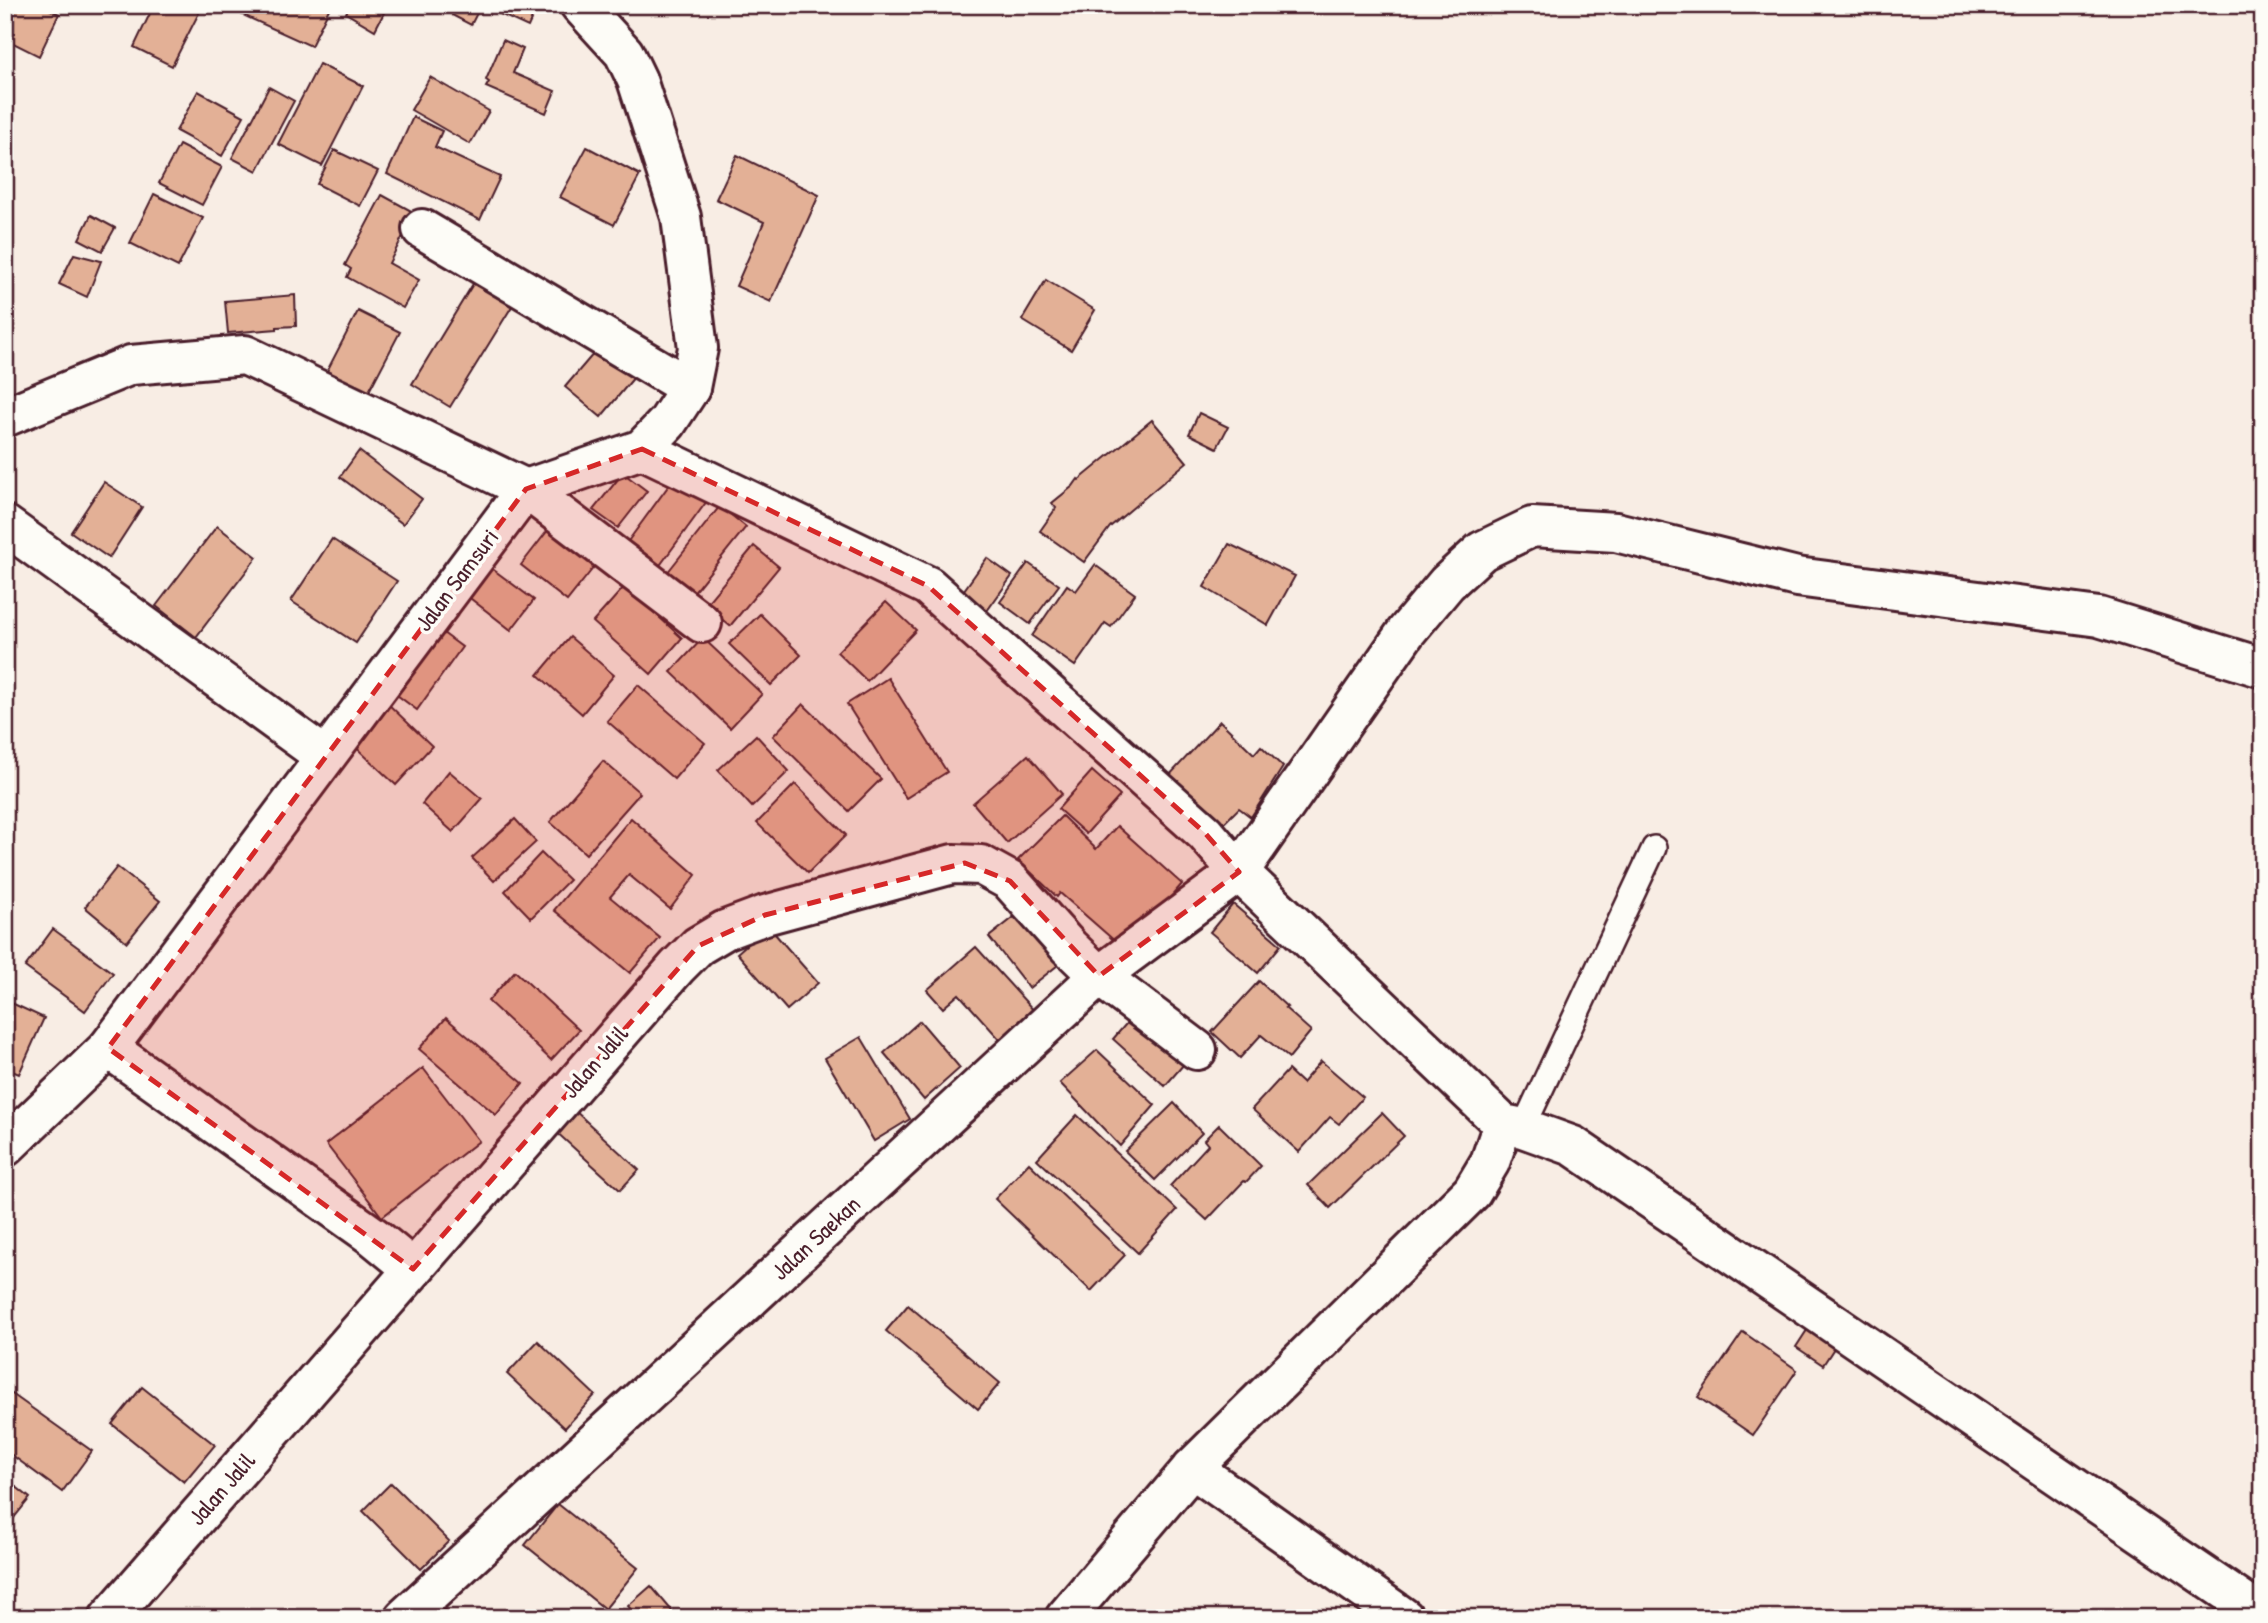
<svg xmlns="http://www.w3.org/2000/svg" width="2268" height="1623" font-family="'Patrick Hand',sans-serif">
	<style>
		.building { fill: #e3b096; stroke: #4a1f2b; stroke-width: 2 }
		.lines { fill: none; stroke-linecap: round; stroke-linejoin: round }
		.service-casing { stroke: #4a1f2b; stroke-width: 28 }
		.minor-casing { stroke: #4a1f2b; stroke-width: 44 }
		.service { stroke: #fdfcf7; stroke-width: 23 }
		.minor { stroke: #fdfcf7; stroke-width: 38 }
		.marked { fill: #d62828; fill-opacity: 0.2; stroke: #d62828; stroke-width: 5; stroke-dasharray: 14 9; stroke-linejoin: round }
		.labels { text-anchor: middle; stroke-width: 7; stroke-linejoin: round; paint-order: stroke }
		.street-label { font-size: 24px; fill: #4a1f2b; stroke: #fdfcf7 }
	</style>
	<rect width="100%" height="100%" fill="#f8ede4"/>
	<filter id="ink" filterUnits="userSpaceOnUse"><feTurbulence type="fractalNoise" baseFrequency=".0143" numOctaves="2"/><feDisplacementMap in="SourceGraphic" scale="14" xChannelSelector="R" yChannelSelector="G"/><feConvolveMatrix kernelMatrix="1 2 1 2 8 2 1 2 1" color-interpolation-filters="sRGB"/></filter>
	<g filter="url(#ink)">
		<!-- building -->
		<g class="building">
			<path d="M5 5H41L59 14 39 56 5 39Z"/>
			<path d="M154 5H203L172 66 134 47Z"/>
			<path d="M234 5H326L330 7 311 46 232 10Z"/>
			<path d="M350 5H388L375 30 346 13Z"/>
			<path d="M457 5H481L471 25 452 15Z"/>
			<path d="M493 5H538L528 27 491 10Z"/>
			<path d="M503 40 523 49 513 73 555 91 546 113 486 87 489 82 486 80Z"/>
			<path d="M319 64 363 86 322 166 278 144Z"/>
			<path d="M430 77 489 111 470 144 411 110Z"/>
			<path d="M269 87 294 101 257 171 232 158Z"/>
			<path d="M198 91 244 116 222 156 176 131Z"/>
			<path d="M413 117 442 131 435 147 500 177 480 220 387 174Z"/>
			<path d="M179 145 222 167 202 205 159 183Z"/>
			<path d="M587 147 640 175 614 225 560 197Z"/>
			<path d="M334 150 378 171 360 206 317 184Z"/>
			<path d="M737 155 819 195 771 302 736 286 764 222 716 199Z"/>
			<path d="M154 194 203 218 178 267 130 243Z"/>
			<path d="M382 195 415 213 389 263 419 280 403 308 347 277 351 269 345 265Z"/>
			<path d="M91 215 115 228 102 251 79 239Z"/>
			<path d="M74 254 101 261 87 297 59 284Z"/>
			<path d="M476 279 514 303 450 407 412 384Z"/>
			<path d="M1046 280 1095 310 1071 350 1022 320Z"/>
			<path d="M295 295 296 326 277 327V329L228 333 225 301Z"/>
			<path d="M358 311 400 332 367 395 326 373Z"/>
			<path d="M600 346 635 376 601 417 565 387Z"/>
			<path d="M1199 413 1228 427 1217 448 1189 434Z"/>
			<path d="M1152 420 1187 462 1110 527 1084 562 1040 531 1056 508 1052 503 1073 486 1078 479 1079 480Z"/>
			<path d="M359 451 422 499 403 524 340 477Z"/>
			<path d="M623 473 647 491 618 528 593 510Z"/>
			<path d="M675 477 707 501 658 568 626 544Z"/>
			<path d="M104 482 142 507 109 558 71 532Z"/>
			<path d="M720 506 746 527 693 593 667 573Z"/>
			<path d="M552 525 598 562 567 601 521 565Z"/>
			<path d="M217 526 257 557 196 637 156 606Z"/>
			<path d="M332 539 397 581 356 643 291 601Z"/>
			<path d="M1229 544 1295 576 1268 625 1204 587Z"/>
			<path d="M754 546 779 567 730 626 705 605Z"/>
			<path d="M987 558 1012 576 984 615 959 597Z"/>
			<path d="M479 559 534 600 511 630 457 588Z"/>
			<path d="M1028 563 1059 585 1030 624 1000 602Z"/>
			<path d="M1095 565 1135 594 1111 627 1105 623 1075 666 1032 636 1067 585 1076 591Z"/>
			<path d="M625 586 682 638 651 674 593 622Z"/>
			<path d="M886 602 916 630 867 681 837 652Z"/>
			<path d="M760 614 801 655 771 685 729 644Z"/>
			<path d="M431 624 462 647 417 710 385 686Z"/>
			<path d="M570 637 614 675 582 714 538 675Z"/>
			<path d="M703 638 762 694 730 728 671 672Z"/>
			<path d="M888 678 947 772 906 798 847 704Z"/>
			<path d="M638 685 705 743 674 779 607 721Z"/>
			<path d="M384 700 432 746 396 785 348 740Z"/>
			<path d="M803 704 881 779 849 811 773 736Z"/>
			<path d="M1220 721 1254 754 1261 746 1283 767 1251 817 1239 808 1218 829 1166 779Z"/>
			<path d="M756 735 789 771 752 807 718 770Z"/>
			<path d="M1028 755 1062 794 1007 843 973 803Z"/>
			<path d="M603 761 640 793 586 854 550 822Z"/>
			<path d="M449 771 482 799 453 832 422 804Z"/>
			<path d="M1092 771 1120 796 1086 834 1058 809Z"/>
			<path d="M795 784 846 835 808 873 757 823Z"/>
			<path d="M1062 816 1096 849 1117 826 1182 884 1125 950 1060 893 1057 897 1018 860Z"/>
			<path d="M631 818 696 875 670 909 629 875 610 897 660 938 630 973 554 910Z"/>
			<path d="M515 819 536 842 494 881 472 858Z"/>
			<path d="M541 853 569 880 531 918 505 891Z"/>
			<path d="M117 867 160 901 127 942 85 907Z"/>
			<path d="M1233 904 1281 945 1258 973 1210 932Z"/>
			<path d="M1022 911 1063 961 1029 988 989 937Z"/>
			<path d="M768 926 818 983 787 1010 737 953Z"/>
			<path d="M53 929 113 973 85 1011 25 967Z"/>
			<path d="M976 947 1036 1013 1003 1043 959 994 943 1008 927 990Z"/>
			<path d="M515 971 579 1030 551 1060 488 1001Z"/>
			<path d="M1259 981 1287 1007 1285 1008 1311 1031 1289 1058 1261 1035 1240 1058 1212 1032Z"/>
			<path d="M5 1000 44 1018 19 1074 5 1068Z"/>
			<path d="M1138 1010 1190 1057 1165 1086 1113 1039Z"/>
			<path d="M446 1018 523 1083 496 1115 419 1049Z"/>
			<path d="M920 1021 960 1068 924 1100 884 1053Z"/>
			<path d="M861 1037 910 1119 874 1141 825 1058Z"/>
			<path d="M1097 1050 1155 1105 1120 1146 1060 1083Z"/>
			<path d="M1321 1061 1363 1097 1339 1124 1330 1117 1299 1152 1252 1109 1288 1070 1302 1083Z"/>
			<path d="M423 1068 479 1141 382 1217 326 1144Z"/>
			<path d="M1174 1103 1202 1133 1155 1180 1125 1151Z"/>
			<path d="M573 1109 639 1170 620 1190 554 1130Z"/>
			<path d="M1382 1113 1404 1136 1330 1208 1308 1185Z"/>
			<path d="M1077 1115 1177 1210 1138 1253 1037 1159Z"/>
			<path d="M1219 1125 1261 1166 1246 1182 1244 1181 1207 1220 1170 1186 1208 1145 1204 1140Z"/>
			<path d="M1029 1163 1125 1255 1091 1291 995 1199Z"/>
			<path d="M908 1305 1000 1383 978 1409 886 1331Z"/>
			<path d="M1811 1324 1838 1342 1823 1365 1796 1347Z"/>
			<path d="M1743 1332 1797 1370 1753 1435 1698 1397Z"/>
			<path d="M538 1341 595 1395 565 1428 507 1374Z"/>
			<path d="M142 1387 215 1445 184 1482 112 1424Z"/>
			<path d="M5 1389 92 1451 62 1492 5 1450Z"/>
			<path d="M5 1478 30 1498 5 1529Z"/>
			<path d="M391 1483 449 1541 421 1569 363 1511Z"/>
			<path d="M558 1504 638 1568 605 1609 525 1545Z"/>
			<path d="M651 1586 678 1618H638L628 1606Z"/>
		</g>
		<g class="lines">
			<defs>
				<path id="service" d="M1523 1128 1654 848"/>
				<g id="minor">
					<path d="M422 229 690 388"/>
					<path d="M5 417 131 365 245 355 526 489 702 623"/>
					<path d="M642 449 928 586 1205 833 1239 872 1503 1124 1523 1128 1573 1146 2263 1616"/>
					<path d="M5 525 324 756"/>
					<path d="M108 1048 374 1237 413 1269"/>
					<path d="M5 1147 108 1048 526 489 642 449 667 423 690 388 698 348 681 217 637 80 624 53 580 5"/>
					<path d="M1192 1468 1404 1618"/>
					<path d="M109 1618 677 967 698 946 725 930 765 915 953 864 981 865 1010 881 1069 947 1099 976 1197 1050"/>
					<path d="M404 1618 1099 976 1239 872 1406 632 1447 583 1482 551 1532 527 1616 532 1797 577 2099 617 2263 668"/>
					<path d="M1065 1618 1192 1468 1472 1192 1490 1162 1503 1124"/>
				</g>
			</defs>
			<!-- service casing -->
			<use href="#service" class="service-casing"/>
			<!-- minor casing -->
			<use href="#minor" class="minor-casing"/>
			<!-- service -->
			<use href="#service" class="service"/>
			<!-- minor -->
			<use href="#minor" class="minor"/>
		</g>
	</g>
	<!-- marked area -->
	<path class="marked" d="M642 449 928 586 1205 833 1239 872 1099 976 1010 881 965 863 765 915 698 946 413 1269 108 1048 526 489Z"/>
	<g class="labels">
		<!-- street labels -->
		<g class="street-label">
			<text transform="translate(457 580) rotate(-53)" y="8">Jalan Samsuri</text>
			<text transform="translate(595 1062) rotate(-49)" y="8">Jalan Jalil</text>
			<text transform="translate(816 1238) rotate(-43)" y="8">Jalan Saekan</text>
			<text transform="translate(222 1489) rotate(-49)" y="8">Jalan Jalil</text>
		</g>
	</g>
	<!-- margin -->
	<rect width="2268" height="1623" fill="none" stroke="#fdfcf7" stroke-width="28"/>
	<rect x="14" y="14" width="2240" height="1595" fill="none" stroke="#4a1f2b" stroke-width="2.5" filter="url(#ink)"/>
</svg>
